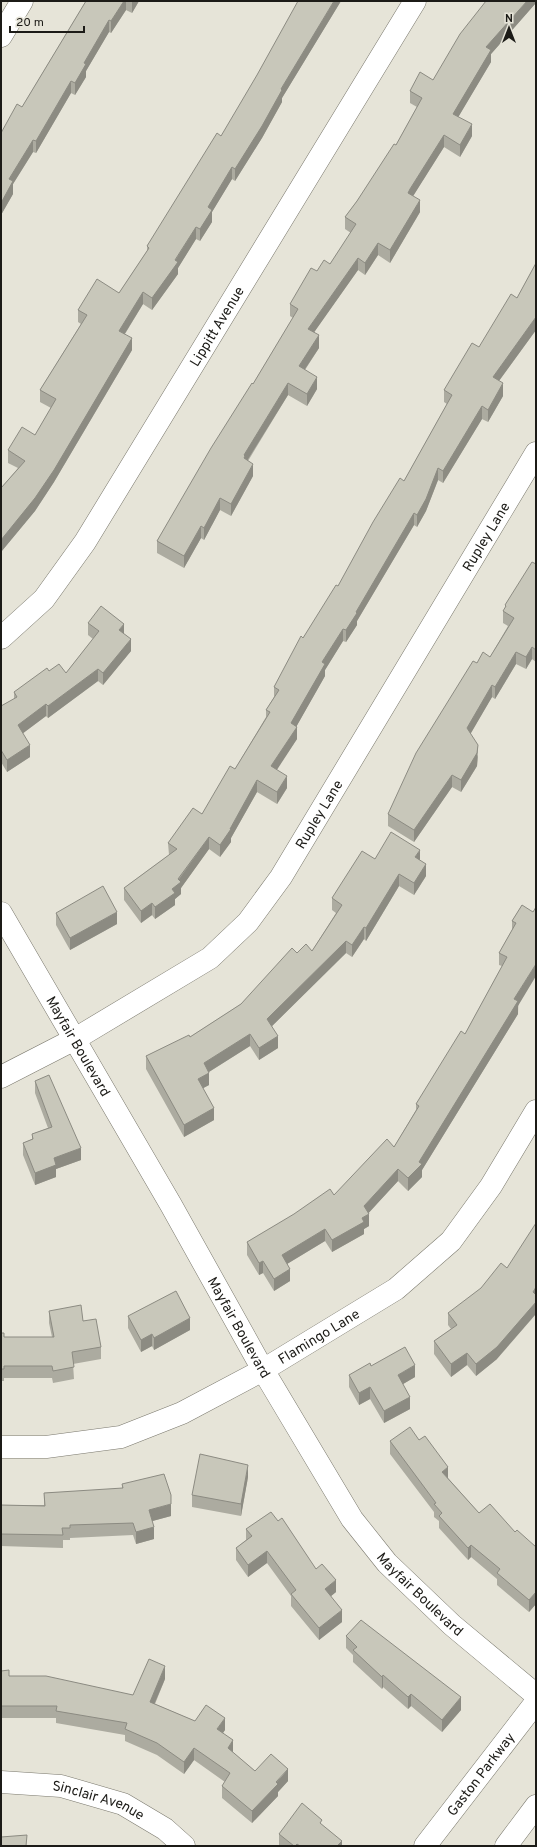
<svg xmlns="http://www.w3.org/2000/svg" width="537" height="1847" font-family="Overpass,sans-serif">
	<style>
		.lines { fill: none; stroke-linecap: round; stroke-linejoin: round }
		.minor-casing { stroke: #7a786d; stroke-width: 23 }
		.primary-casing { stroke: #7a786d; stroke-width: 23 }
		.minor { stroke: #fff; stroke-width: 22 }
		.primary { stroke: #fff; stroke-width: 22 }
		.wall { fill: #acaba0 }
		.shaded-wall { fill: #8c8b82 }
		.building { fill: #c8c7ba; stroke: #8c8b82 }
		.labels { text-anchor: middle; stroke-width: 3; stroke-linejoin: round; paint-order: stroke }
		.street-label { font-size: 14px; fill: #1c1b17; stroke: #e6e4d8 }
	</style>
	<rect width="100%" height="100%" fill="#e6e4d8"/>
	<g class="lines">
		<defs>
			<g id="minor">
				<path d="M1 36 22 1"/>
				<path id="s1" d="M1 638 44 599 85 542 415 1"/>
				<path id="s2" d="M1 913 171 1205 263 1370 352 1519 387 1563 452 1625 536 1695"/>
				<path id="s3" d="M1 1077 75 1039 210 958 248 922 281 877 536 453"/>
				<path id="s4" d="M1 1447H46L121 1437 182 1413 263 1370 396 1289 451 1241 491 1186 536 1111"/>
				<path id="s5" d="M1 1782 61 1786 123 1804 165 1829 184 1846"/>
				<path id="s6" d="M425 1846 536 1702"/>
			</g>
			<path id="primary" d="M506 1846 536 1806"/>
		</defs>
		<!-- minor casing -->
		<use href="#minor" class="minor-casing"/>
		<!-- primary casing -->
		<use href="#primary" class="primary-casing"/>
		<!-- minor -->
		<use href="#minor" class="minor"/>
		<!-- primary -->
		<use href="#primary" class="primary"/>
	</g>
	<!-- wall -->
	<g class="wall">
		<path d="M86 1H139L132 13 126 10 111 33 109 32 86 71V77L75 95 71 93 36 153 33 152 13 184V194L1 215 22 107Z"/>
		<path d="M341 1 282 98V102L262 138 235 181 232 179 212 212V222L200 241 196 239 178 268V274L152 310 143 304 125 334 132 350 54 482 35 511 1 552V488L18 468 8 463V450L35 435 51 408 40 402V390L81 324 78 322V310L119 293 147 251V246L221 136Z"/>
		<path d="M535 1V4L491 54V62L458 117 472 136 460 157 444 147 413 196 420 212 390 263 378 255 365 275 358 270 314 332 319 348 305 370 317 389 307 406 288 395 248 461 253 476 231 516 220 510 204 540 201 538 184 568 157 553V541L253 384 293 318 290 316V304L317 271 330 264 351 233 345 229V217L357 201 396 145 417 107 410 103V91L433 80Z"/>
		<path d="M536 263V330L499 381 503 396 488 422 482 419 443 483 438 480 426 511 417 527 414 525 357 621V625L346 642 343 641 325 670V676L296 727 297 739 276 770 287 788 277 804 257 792 231 838V842L220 857 209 849 181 888V894L175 899V905L155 919 152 915 141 923 124 900V888L169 855 168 843 202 814 235 769 266 717V710L274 697V687L303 638 338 586 404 481 447 404 444 402V390L479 347 517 298Z"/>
		<path d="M536 564V662L532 659 526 669 516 664 495 699 492 697 470 734 478 757 477 766 461 792 452 787 414 842 388 826V814L477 663 490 657 508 626 503 623V611L505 609V605Z"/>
		<path d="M88 623 124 634 131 651 103 685 98 681 48 718 46 716 23 733 30 757 7 772 1 762V706L14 699V692L49 671 66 673 93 639 88 635Z"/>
		<path d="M375 859 420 860 426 876 414 895 399 886 366 941 364 939 352 957 346 953 272 1026 278 1048 259 1060 250 1046 209 1072V1085L203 1088 214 1120 184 1137 146 1069V1056L190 1037 241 1004 297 953 312 951 336 913 332 910V898Z"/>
		<path d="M522 905 518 1014 422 1170V1177L408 1191 398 1181 368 1213 369 1226 364 1229V1234L332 1252 325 1241 287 1264 290 1281 274 1291 263 1273 259 1275 247 1255V1242L334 1195 394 1147 416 1110V1104L465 1034 502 966 499 965V953L512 930V921Z"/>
		<path d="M56 913 117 924 70 950 56 925Z"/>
		<path d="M35 1081 81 1160 56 1169V1177L35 1185 23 1155V1143L32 1139V1134L48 1128 35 1093Z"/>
		<path d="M49 1311 83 1321 101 1347V1359L73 1364 74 1379 53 1383 52 1378H4V1381H1V1333L4 1337H52L49 1323Z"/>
		<path d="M448 1313 497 1359 476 1376 467 1365 451 1377 434 1354V1341L451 1329 448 1325Z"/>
		<path d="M128 1316 190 1330 154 1350 152 1346 141 1352 128 1328Z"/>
		<path d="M371 1366 415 1377 403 1384 410 1409 384 1423 370 1399 359 1405 349 1387V1375Z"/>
		<path d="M390 1441 448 1478 479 1513 515 1532 536 1547V1604L529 1612 497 1585V1579L471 1557 468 1560 439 1528V1521L434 1517V1512L390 1454Z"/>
		<path d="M248 1477 241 1516 192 1507V1495Z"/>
		<path d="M122 1484 171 1516 152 1521 154 1539 136 1544 133 1535 70 1538V1540H63V1548L1 1546V1505H44V1493L122 1489Z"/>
		<path d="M246 1529 316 1569 336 1592 331 1596 342 1622 319 1640 291 1606V1596L267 1563 248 1577 236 1560V1548L246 1540Z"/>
		<path d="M346 1636 461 1710 442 1732 411 1706 408 1709 383 1687 382 1689 353 1662V1655L346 1648Z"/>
		<path d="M1 1671 9 1676 133 1695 165 1679 155 1704 195 1721 225 1730 223 1733 233 1753 255 1771 288 1781 278 1792V1796L252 1823 222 1798V1786L225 1782 194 1760 184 1774 157 1755 125 1741V1735L56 1723V1718H1Z"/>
		<path d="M322 1825 342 1846H279V1834Z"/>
	</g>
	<!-- shaded-wall -->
	<g class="shaded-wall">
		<path d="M124 1H126V10L111 33V21Z"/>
		<path d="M132 1H139L132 13Z"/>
		<path d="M334 1H341L282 98V102L262 138 235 181V169L281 89Z"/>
		<path d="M527 1H535V4L491 54V62L453 126V114L486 47Z"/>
		<path d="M109 20V32L86 71V77L75 95V83L84 63Z"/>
		<path d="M71 81V93L36 153V141Z"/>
		<path d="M472 124V136L460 157V145Z"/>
		<path d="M444 135V147L410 201 408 193 410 189Z"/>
		<path d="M33 140V152L13 184V194L1 215V203L9 179Z"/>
		<path d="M232 167V179L212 212V222L200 241V229L208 207Z"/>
		<path d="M420 200V212L390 263V250Z"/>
		<path d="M196 227V239L178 268V274L152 310V298Z"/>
		<path d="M378 243V255L365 275V263Z"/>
		<path d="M358 258V270L308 341V329Z"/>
		<path d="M143 292V304L119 343V331Z"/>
		<path d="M536 317V330L493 389V377Z"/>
		<path d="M319 335V348L299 378V366Z"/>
		<path d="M132 338V350L54 482 35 511 1 552V540Z"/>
		<path d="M317 377V389L307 406V394Z"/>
		<path d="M288 383V395L245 464 244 470V455Z"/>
		<path d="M503 383V396L488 422V410Z"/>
		<path d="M482 406V419L443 483V471Z"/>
		<path d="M253 464V476L231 516V504Z"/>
		<path d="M438 468V480L426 511 417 527V515Z"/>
		<path d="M220 498V510L204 540V528Z"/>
		<path d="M414 513V525L357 621V625L346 642V630L356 612Z"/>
		<path d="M201 526V538L184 568V556Z"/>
		<path d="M124 624V636L119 630Z"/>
		<path d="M343 629V641L325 670V676L291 736V723L322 662Z"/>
		<path d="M131 639V651L103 685V673Z"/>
		<path d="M532 647V659L526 669V657Z"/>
		<path d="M516 652V664L495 699V687Z"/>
		<path d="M98 669V681L48 718V706Z"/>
		<path d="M492 685V697L467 740V728Z"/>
		<path d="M46 704V716L18 737V725Z"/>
		<path d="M297 727V739L271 779V766Z"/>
		<path d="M30 745V757L7 772V760Z"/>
		<path d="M478 745 477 766 461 792V780Z"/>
		<path d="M452 775V787L414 842V830Z"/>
		<path d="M287 776V788L277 804V792Z"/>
		<path d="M257 780V792L231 838V842L220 857V845L230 829Z"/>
		<path d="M209 837V849L181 888V894L175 899V905L155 919V907L172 889Z"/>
		<path d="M420 850V862L415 857Z"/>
		<path d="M426 864V876L414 895V883Z"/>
		<path d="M399 874V886L366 941V928Z"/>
		<path d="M152 903V915L141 923V911Z"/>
		<path d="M117 912V924L70 950V938Z"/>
		<path d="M364 927V939L352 957V945Z"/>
		<path d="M346 941V953L267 1031V1019Z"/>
		<path d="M536 964V976L518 1006V1014L422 1170V1177L408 1191V1178L419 1162 514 999Z"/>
		<path d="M250 1034V1046L204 1075V1063Z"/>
		<path d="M278 1036V1048L259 1060V1048Z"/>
		<path d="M209 1073V1085L198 1091V1079Z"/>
		<path d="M214 1108V1120L184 1137V1125Z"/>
		<path d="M81 1148V1160L56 1169V1177L35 1185V1173L54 1158Z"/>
		<path d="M398 1169V1181L365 1217 369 1214V1226L364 1229V1234L332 1252V1240L364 1206Z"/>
		<path d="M325 1229V1241L282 1267V1255Z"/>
		<path d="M263 1261V1273L259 1275V1263Z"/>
		<path d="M290 1269V1281L274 1291V1279Z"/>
		<path d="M536 1287V1299L533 1292Z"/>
		<path d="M536 1302V1314L497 1359 476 1376V1364Z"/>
		<path d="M190 1318V1330L154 1350V1338Z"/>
		<path d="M152 1334V1346L141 1352V1340Z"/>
		<path d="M467 1353V1365L451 1377V1364Z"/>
		<path d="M415 1365V1377L398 1387V1375Z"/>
		<path d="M370 1387V1399L359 1405V1393Z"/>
		<path d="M410 1397V1409L384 1423V1411Z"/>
		<path d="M248 1465V1477L241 1516V1504Z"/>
		<path d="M448 1467V1479L442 1472Z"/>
		<path d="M171 1504V1516L149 1522V1510Z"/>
		<path d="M154 1527V1539L136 1544V1532Z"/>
		<path d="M471 1545V1557L468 1560V1548Z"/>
		<path d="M267 1551V1563L248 1577V1565Z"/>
		<path d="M336 1580V1592L325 1601V1589Z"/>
		<path d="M536 1592V1604L529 1612V1600Z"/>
		<path d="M342 1610V1622L319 1640V1628Z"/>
		<path d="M165 1666V1679L150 1714V1702Z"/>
		<path d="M383 1675V1687L382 1689V1677Z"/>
		<path d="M411 1694V1706L408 1709V1697Z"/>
		<path d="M461 1697V1710L442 1732V1720Z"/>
		<path d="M225 1718V1730L217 1741V1729Z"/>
		<path d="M233 1740V1752L228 1760V1748Z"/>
		<path d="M194 1748V1760L184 1774V1762Z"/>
		<path d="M288 1769V1781L278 1792V1796L252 1823V1811Z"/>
		<path d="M342 1841V1846H337Z"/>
	</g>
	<!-- building -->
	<g class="building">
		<path d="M86 1H124L111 21 109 20 84 63 86 64 75 83 71 81 36 141 33 140 9 179 13 181 1 203V133L17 104 22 107Z"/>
		<path d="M298 1H334L281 89 282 90 262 126 235 169 232 167 208 207 212 210 200 229 196 227 175 260 178 262 152 298 143 292 119 331 132 338 54 470 35 498 1 540V488L25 461 8 450 22 427 35 435 56 399 40 390 87 315 78 310 97 279 119 293 149 248 147 246 217 133 221 136 257 75Z"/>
		<path d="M486 1H527L486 47 491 50 453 114 472 124 460 145 444 135 410 189 408 193 420 200 390 250 378 243 365 263 358 258 308 329 319 335 299 366 317 377 307 394 288 383 244 455 245 456 244 458 253 464 231 504 220 498 204 528 201 526 184 556 157 541 211 448 252 383 253 384 298 309 290 304 311 268 317 271 324 260 330 264 356 224 345 217 357 201 394 144 396 145 422 98 410 91 420 72 433 80 460 34Z"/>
		<path d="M536 263V317L493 377 503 383 488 410 482 406 443 471 438 468 426 499 417 515 414 513 356 612 357 613 346 630 343 629 322 662 325 664 291 723 297 727 271 766 287 776 277 792 257 780 230 829H231L220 845 209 837 178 879 181 882 172 889 175 893 155 907 152 903 141 911 124 888 177 849 168 843 193 808 202 814 230 766 235 769 270 712 266 710 279 690 274 687 301 636 303 638 336 585 338 586 373 522 400 478 404 481 452 395 444 390 472 343 479 347 511 294 517 298Z"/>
		<path d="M532 562 536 564V650L532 647 526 657 516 652 495 687 492 685 467 728 478 745 477 753 461 780 452 775 414 830 388 814 416 753 473 661 477 663 483 652 490 657 514 618 503 611 506 606 505 605Z"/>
		<path d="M101 606 124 624 119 630 131 639 103 673 98 669 48 706 46 704 18 725 30 745 7 760 1 750V706L17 697 14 692 47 668 49 671 59 664 66 673 99 631 88 623Z"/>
		<path d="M391 832 420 850 415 857 426 864 414 883 399 874 366 928 364 927 352 945 346 941 267 1019 278 1036 259 1048 250 1034 204 1063 209 1073 198 1079 214 1108 184 1125 146 1056 189 1035 190 1037 241 1004 292 948 297 953 306 944 312 951 342 905 332 898 362 851 375 859Z"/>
		<path d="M103 886 117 912 70 938 56 913Z"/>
		<path d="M522 905 533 912 536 907V964L514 999 518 1001 419 1162 422 1164 408 1178 398 1169 364 1206 369 1214 362 1218 364 1222 332 1240 325 1229 282 1255 290 1269 274 1279 263 1261 259 1263 247 1242 294 1214 330 1189 334 1195 387 1139 394 1147 419 1106 416 1104 461 1031 465 1034 507 957 499 953 516 923 512 921Z"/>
		<path d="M49 1075 81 1148 54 1158 56 1165 35 1173 23 1143 33 1139 32 1134 52 1127 35 1081Z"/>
		<path d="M536 1223V1287L533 1292 536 1295V1302L497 1347 476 1364 467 1353 451 1364 434 1341 457 1325 448 1313 481 1288 501 1263 507 1268Z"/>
		<path d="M176 1291 190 1318 154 1338 152 1334 141 1340 128 1316Z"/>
		<path d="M81 1305 83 1321 96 1319 101 1347 72 1352 74 1367 53 1371 52 1366H4V1369H1V1333H4V1337H54L49 1311Z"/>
		<path d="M405 1347 415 1365 398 1375 410 1397 384 1411 370 1387 359 1393 349 1375 370 1363 371 1366Z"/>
		<path d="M410 1427 419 1440 425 1436 448 1467 442 1472 479 1513 490 1504 515 1532 517 1530 536 1547V1592L529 1600 497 1573 500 1569 471 1545 468 1548 439 1516 442 1513 434 1504 436 1503 390 1441Z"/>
		<path d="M200 1454 248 1465 241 1504 192 1495Z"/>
		<path d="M164 1474 171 1495V1504L149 1510 154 1527 136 1532 133 1523 70 1525V1528H62L63 1535 1 1534V1505L45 1506 44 1493 123 1488 122 1484Z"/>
		<path d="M271 1512 278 1521 282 1518 316 1569 322 1564 336 1580 325 1589 342 1610 319 1628 291 1594 296 1590 267 1551 248 1565 236 1548 252 1536 246 1529Z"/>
		<path d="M361 1620 461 1697 442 1720 411 1694 408 1697 383 1675 382 1677 353 1650 357 1647 346 1636Z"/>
		<path d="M149 1659 165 1666 150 1702 195 1721 206 1705 225 1718 217 1729 233 1740 228 1748 255 1771 271 1754 288 1769 276 1782 278 1784 252 1811 222 1786 230 1773 194 1748 184 1762 157 1743 125 1729 127 1723 56 1711 57 1706H1V1671L9 1670V1676H46L133 1695Z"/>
		<path d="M302 1803 322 1820 320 1823 342 1841 337 1846H300L297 1844 295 1846H294L279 1834Z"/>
		<path d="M27 1835 26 1846H1V1837Z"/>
	</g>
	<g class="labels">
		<!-- street labels -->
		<g class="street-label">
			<text dy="5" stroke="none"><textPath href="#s1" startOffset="381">Lippitt Avenue</textPath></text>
			<text dy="5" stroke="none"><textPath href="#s3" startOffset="746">Rupley Lane</textPath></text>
			<text dy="5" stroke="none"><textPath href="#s3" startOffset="422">Rupley Lane</textPath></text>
			<text dy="5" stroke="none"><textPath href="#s2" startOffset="154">Mayfair Boulevard</textPath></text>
			<text dy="5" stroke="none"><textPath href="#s2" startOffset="478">Mayfair Boulevard</textPath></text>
			<text dy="5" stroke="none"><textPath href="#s4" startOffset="343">Flamingo Lane</textPath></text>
			<text dy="5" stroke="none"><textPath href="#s2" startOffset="802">Mayfair Boulevard</textPath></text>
			<text dy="5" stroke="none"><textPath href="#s6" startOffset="91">Gaston Parkway</textPath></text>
			<text dy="5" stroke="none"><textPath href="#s5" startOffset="100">Sinclair Avenue</textPath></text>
		</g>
	</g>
	<!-- border -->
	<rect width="537" height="1847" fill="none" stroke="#1c1b17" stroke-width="4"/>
	<!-- north arrow -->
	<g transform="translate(509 28)" stroke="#e6e4d8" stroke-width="3" paint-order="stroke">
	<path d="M0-3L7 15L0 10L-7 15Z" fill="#1c1b17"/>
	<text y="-6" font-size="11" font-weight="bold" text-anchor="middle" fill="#1c1b17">N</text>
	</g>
	<!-- scale -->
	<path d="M10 26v6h74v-6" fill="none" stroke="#1c1b17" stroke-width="2"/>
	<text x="16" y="26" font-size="12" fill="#1c1b17" stroke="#e6e4d8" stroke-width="3" paint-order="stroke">20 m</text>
</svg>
